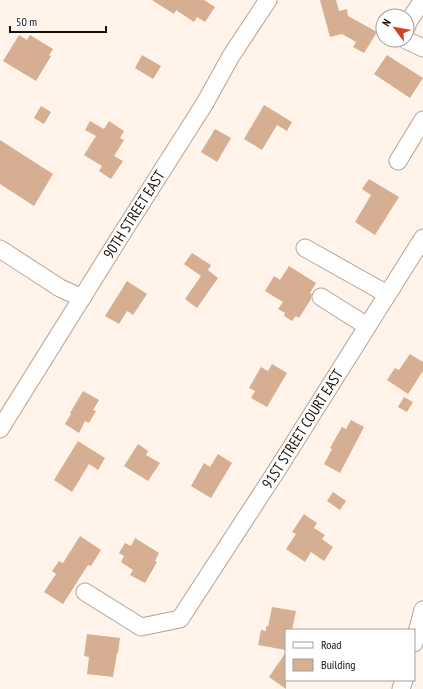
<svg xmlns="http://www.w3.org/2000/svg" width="423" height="689" font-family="'PT Sans Narrow',sans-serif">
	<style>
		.building { fill: #d6af92 }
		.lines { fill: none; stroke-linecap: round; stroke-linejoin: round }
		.minor-casing { stroke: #b5a295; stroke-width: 19 }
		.minor { stroke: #fff; stroke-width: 17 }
		.labels { text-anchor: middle; stroke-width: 3; stroke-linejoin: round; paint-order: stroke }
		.street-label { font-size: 15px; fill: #150f0a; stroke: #fff }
	</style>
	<rect width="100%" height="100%" fill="#fff3ea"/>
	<!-- building -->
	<g class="building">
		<path d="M152 0H204L215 7 205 22 197 17 194 22 176 10 174 14Z"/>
		<path d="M320 0H336L339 11 347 9 348 16 377 32 364 53 353 47 356 42 342 34 330 37Z"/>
		<path d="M19 35 27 40 30 35 53 49 49 55 51 56 36 81 3 61Z"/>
		<path d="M142 55 161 66 153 79 135 68Z"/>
		<path d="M387 55 423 78 410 98 374 74Z"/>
		<path d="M264 105 292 122 287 131 277 125 262 150 244 139Z"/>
		<path d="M41 106 51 112 44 124 34 118Z"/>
		<path d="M90 121 104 129 109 121 124 131 120 138 124 140 114 156 123 161 111 179 99 171 102 166 84 155 96 136 85 130Z"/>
		<path d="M215 129 231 138 217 162 201 152Z"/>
		<path d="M0 140 53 174 34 206 0 184Z"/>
		<path d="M369 179 399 197 375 235 355 222 371 195 362 189Z"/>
		<path d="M192 253 211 265 208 270 218 278 197 308 185 299 201 276 184 264Z"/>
		<path d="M289 266 316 283 310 293 312 294 311 299 299 318 296 316 292 321 284 316 285 313 278 309 283 302 265 291 274 276 280 280Z"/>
		<path d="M127 281 147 294 133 315 127 311 119 324 105 316Z"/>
		<path d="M410 354 423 362V371L408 394 387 380 395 368 399 370Z"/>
		<path d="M272 364 287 373 267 407 251 398 255 391 249 388 261 367 268 371Z"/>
		<path d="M83 391 99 400 93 410 96 411 89 423 85 421 79 433 65 424 71 414 70 413Z"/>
		<path d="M404 397 413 402 407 412 398 407Z"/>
		<path d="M351 420 364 427 340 473 324 464 332 449 330 448 342 427 346 429Z"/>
		<path d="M78 441 105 458 98 470 89 464 72 492 54 480Z"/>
		<path d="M138 444 148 451 146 455 160 463 148 481 124 466Z"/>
		<path d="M218 454 232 463 211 498 191 486 204 463 210 467Z"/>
		<path d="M333 492 346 501 340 510 327 501Z"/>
		<path d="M304 514 317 523 314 528 325 535 322 539 333 547 324 561 311 552 305 562 286 549 296 534 292 532Z"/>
		<path d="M80 536 101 550 91 566 88 565 63 604 44 592 56 574 52 571 59 561 63 563Z"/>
		<path d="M135 538 159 553 155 561 157 562 145 583 130 575 133 570 121 562 124 556 119 553 125 543 131 546Z"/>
		<path d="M272 607 296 611 292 630H286V650L258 645 261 630 266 631V626L268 627Z"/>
		<path d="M87 634 120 638 118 653H117L113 677 87 674 89 657 84 656Z"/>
		<path d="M286 652V689L269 677Z"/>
	</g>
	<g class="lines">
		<defs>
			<g id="minor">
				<path d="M407 26 408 22 423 0"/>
				<path d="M406 40 423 48"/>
				<path d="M398 161 423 120"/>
				<path d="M305 248 387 294"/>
				<path d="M0 249 60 288 82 298"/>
				<path d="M321 297 367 326"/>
				<path id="s1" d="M0 429 123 232 205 103 231 56 268 0"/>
				<path id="s2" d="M85 592 141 627 180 619 277 470 423 238"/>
				<path d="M414 643 423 610"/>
				<path d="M401 689 404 680"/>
			</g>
		</defs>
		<!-- minor casing -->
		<use href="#minor" class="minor-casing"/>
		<!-- minor -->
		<use href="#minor" class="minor"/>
	</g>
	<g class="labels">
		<!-- street labels -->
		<g class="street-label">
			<text dy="5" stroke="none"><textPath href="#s1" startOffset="253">90TH STREET EAST</textPath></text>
			<text dy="5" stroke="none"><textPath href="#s2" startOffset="332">91ST STREET COURT EAST</textPath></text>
		</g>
	</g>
	<!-- legend -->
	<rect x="285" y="629" width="130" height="52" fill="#ffffff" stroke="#a19f9d"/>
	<rect x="293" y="642" width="20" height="6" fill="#ffffff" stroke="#a19f9d"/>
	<text x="321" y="649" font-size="12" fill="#150f0a">Road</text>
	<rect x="293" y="659" width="20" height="12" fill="#d6af92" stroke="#a19f9d"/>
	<text x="321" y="669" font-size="12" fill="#150f0a">Building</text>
	<!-- north arrow -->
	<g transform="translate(395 28) rotate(302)"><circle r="19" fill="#ffffff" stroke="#a19f9d"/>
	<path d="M0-3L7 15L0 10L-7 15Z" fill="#cf4428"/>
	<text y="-6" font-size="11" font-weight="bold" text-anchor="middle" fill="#150f0a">N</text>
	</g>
	<!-- scale -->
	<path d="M10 26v6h96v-6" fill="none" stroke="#150f0a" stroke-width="2"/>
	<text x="16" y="26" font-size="12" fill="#150f0a" stroke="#ffffff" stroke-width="3" paint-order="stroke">50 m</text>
</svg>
